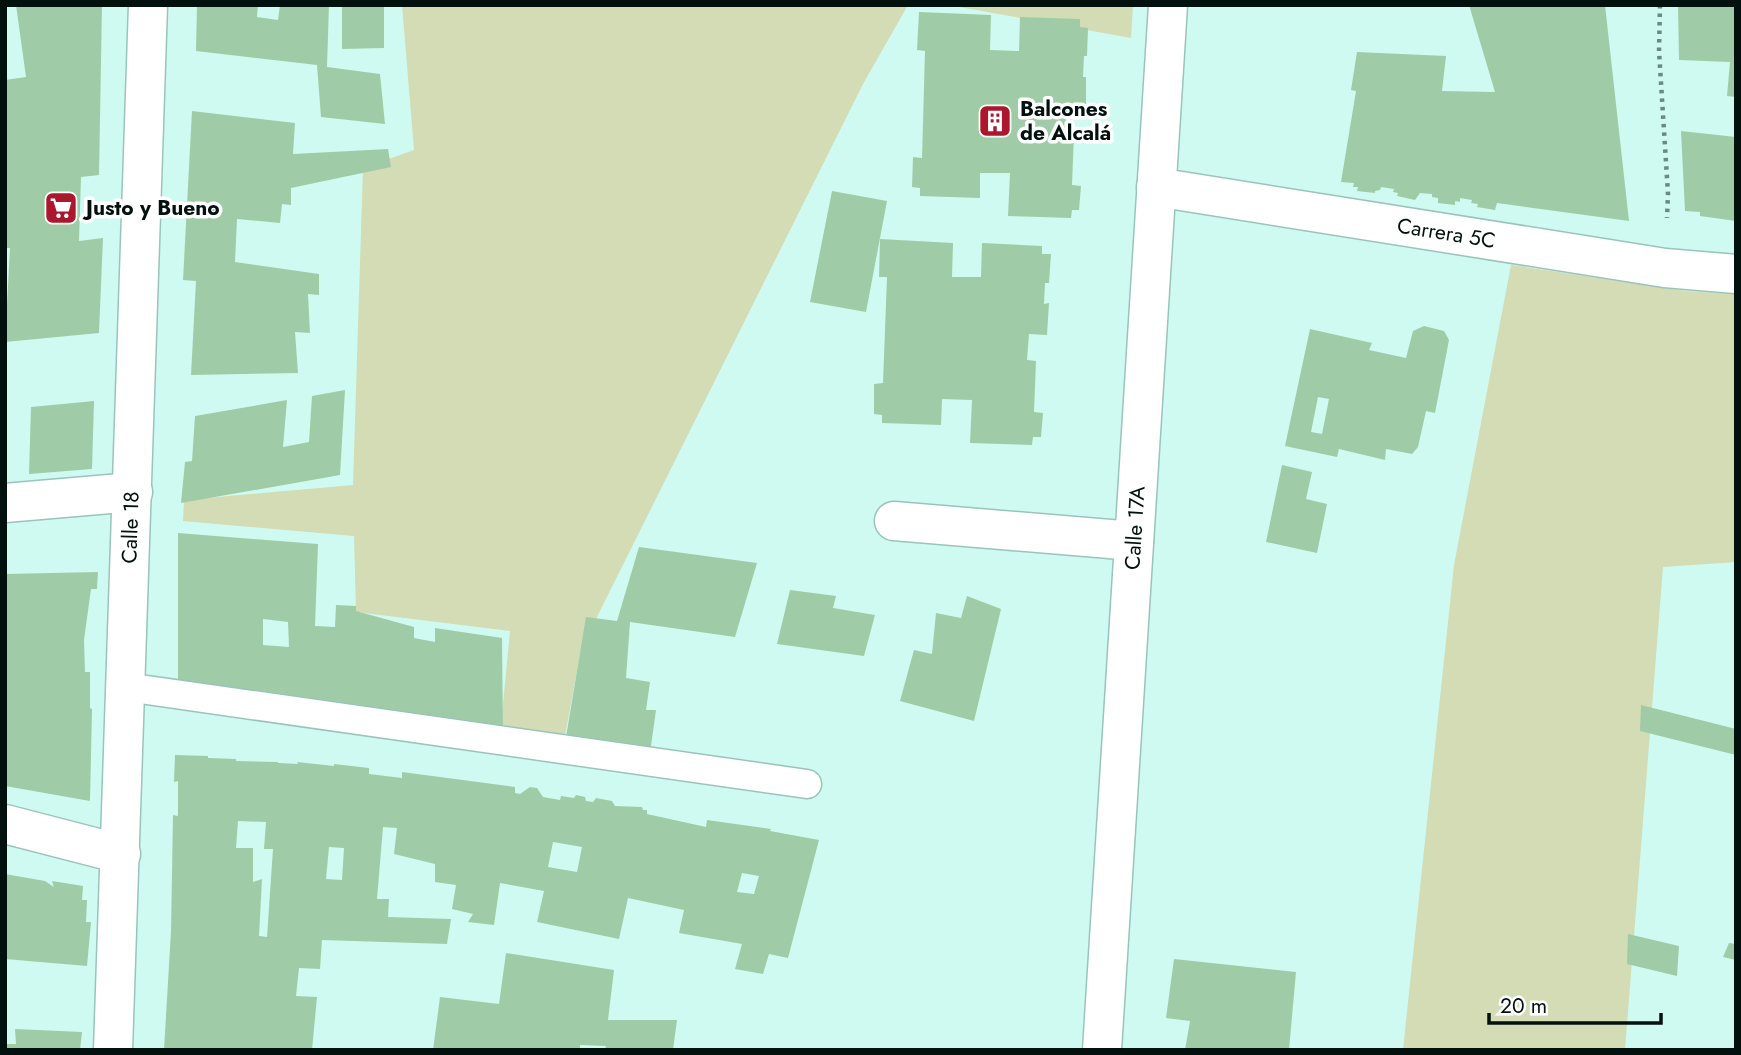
<svg xmlns="http://www.w3.org/2000/svg" width="1741" height="1055" font-family="Jost,sans-serif">
	<style>
		.green { fill: #d3dcb4 }
		.building { fill: #9fcca6; fill-rule: evenodd }
		.lines { fill: none; stroke-linecap: round; stroke-linejoin: round }
		.service-casing { stroke: #9ac4bb; stroke-width: 31 }
		.minor-casing { stroke: #9ac4bb; stroke-width: 41 }
		.path { stroke: #6c8882; stroke-width: 4.5; stroke-dasharray: 3.5 5; stroke-linecap: butt }
		.service { stroke: #fff; stroke-width: 28 }
		.minor { stroke: #fff; stroke-width: 38 }
		.labels { text-anchor: middle; stroke-width: 7; stroke-linejoin: round; paint-order: stroke }
		.poi-label { font-size: 21px; font-weight: bold; fill: #03110e; stroke: #fff; text-anchor: start }
		.street-label { font-size: 21px; fill: #03110e; stroke: #fff }
	</style>
	<rect width="100%" height="100%" fill="#cffaf1"/>
	<!-- green -->
	<g class="green">
		<path d="M402 5H908L863 84 581 649 565 736 501 725 510 631 356 612 354 536 183 521 184 500 353 485 363 168 414 150Z"/>
		<path d="M948 5H1133L1131 38Z"/>
		<path d="M1511 265 1686 291 1736 294V562L1663 567 1625 1050H1403L1454 565Z"/>
	</g>
	<!-- building -->
	<g class="building">
		<path d="M16 5H102L99 175 81 177 79 241 103 238 99 333 5 342 10 248H5V80L26 77Z"/>
		<path d="M197 5H258L257 17 278 20 280 5H329L327 67 380 74 385 124 321 117 317 65 196 51Z"/>
		<path d="M342 5H384V48L342 49Z"/>
		<path d="M1469 5H1605L1629 221 1497 203 1495 210 1477 207 1478 204 1471 203 1472 200 1460 198V202L1455 201V205L1438 203V198L1432 197V194L1420 193 1415 200 1397 196 1398 193 1393 192 1394 189 1381 187 1380 190 1375 191V193L1357 191 1358 187H1353L1354 183 1341 182 1356 91 1351 90 1357 52 1446 56 1442 91 1495 92Z"/>
		<path d="M1678 5H1736V97L1727 96 1730 62 1679 60Z"/>
		<path d="M919 12 991 15 990 50 1019 51 1020 17 1080 19V27L1088 28 1087 56H1084L1083 77H1086V108H1067L1066 134H1074L1072 185 1081 186 1079 210H1072L1071 218 1008 216 1010 173H980V198L920 196V188L912 187 913 157 922 158 925 51 917 50Z"/>
		<path d="M192 111 295 123 293 154 388 149 391 167 291 188V205L282 204 280 223 237 219 235 262 319 274V295L308 294 310 333 295 332 298 373 191 375 196 281 183 280Z"/>
		<path d="M1681 131 1736 137V221L1700 216V212L1685 211Z"/>
		<path d="M832 191 887 201 866 312 810 302Z"/>
		<path d="M880 239 953 243 952 277H981L982 243 1042 246V254H1051L1049 283H1045L1044 304 1049 303 1047 335 1029 334 1027 360 1036 361 1034 412 1043 413 1041 437H1033L1032 445 970 443 972 400 942 399 941 425 882 423V415L874 414V384L883 383 887 277H879Z"/>
		<path d="M1424 326 1444 331 1449 340 1435 413 1426 411 1418 447 1412 454 1386 449 1385 460 1339 449 1337 457 1285 446 1310 329 1372 343 1369 350 1406 358 1413 331ZM1318 397 1329 399 1322 434 1311 432Z"/>
		<path d="M345 390 340 475 181 503 185 462 192 461 195 416 287 400 283 447 309 442 312 396Z"/>
		<path d="M94 401 92 469 29 474 31 407Z"/>
		<path d="M1282 465 1312 472 1306 499 1327 504 1317 553 1266 542Z"/>
		<path d="M178 533 318 544 315 626 335 627 336 605 356 606V611L414 627V638L435 642V628L502 638 503 734 178 686ZM263 619 288 622 289 647 263 645Z"/>
		<path d="M639 547 757 563 735 637 630 622 626 678 650 682 646 710H656L649 760 565 743 586 617 617 621Z"/>
		<path d="M98 572 97 589H91L84 640 85 672H90V708L92 709 90 801 5 786V574Z"/>
		<path d="M790 590 836 596 833 608 875 615 864 656 777 644Z"/>
		<path d="M967 596 1001 609 974 721 900 701 914 650 932 654 936 613 961 618Z"/>
		<path d="M1641 705 1736 729V755L1640 731Z"/>
		<path d="M175 755 208 756V758L236 759V761L278 762V763L298 764 297 762 334 766V764L369 768V774L402 778V772L515 787V793L520 794 530 787 537 788 543 797 560 800 561 796 574 798 576 795 585 797 586 801 593 802 596 798 612 801 615 806 642 807 643 810H647V814L706 827 707 820 771 829 770 831 819 840 788 958 769 954 763 974 735 969 742 944 679 933 684 910 628 898 619 939 537 922 544 891 500 883 494 925 468 922 473 914 452 909 456 885 435 882V864L394 854 397 828 383 827 377 899H389L388 917 451 919 447 944 322 940 320 969 299 968 296 996 317 997 312 1050H164L171 931 173 815 178 816V781L174 782ZM238 821 266 822 264 849H273L267 937 259 936 262 879 253 882V848H236ZM553 842 582 847 577 872 548 867ZM329 847 344 848 342 880 326 879ZM742 873 759 876 754 894 737 892Z"/>
		<path d="M5 874 45 881 54 887 52 881 83 886 82 900H87L86 922H91L87 966 5 959Z"/>
		<path d="M1628 934 1679 946 1677 976 1627 964Z"/>
		<path d="M1729 943 1736 944V960L1723 957Z"/>
		<path d="M506 953 614 970 608 1020H677L673 1050H605L606 1046 580 1045V1050H433L440 997 499 1004Z"/>
		<path d="M1174 959 1296 972 1289 1050H1185L1190 1021 1166 1018Z"/>
		<path d="M15 1029 82 1032 80 1050H5V1044H16Z"/>
	</g>
	<g class="lines">
		<defs>
			<path id="service" d="M126 687 807 784"/>
			<g id="minor">
				<path id="s1" d="M1156 187 1665 268 1736 274"/>
				<path d="M5 503 133 492"/>
				<path d="M894 521 1134 541"/>
				<path d="M5 824 121 854"/>
				<path id="s2" d="M113 1050 148 5"/>
				<path id="s3" d="M1102 1050 1168 5"/>
			</g>
		</defs>
		<!-- service casing -->
		<use href="#service" class="service-casing"/>
		<!-- minor casing -->
		<use href="#minor" class="minor-casing"/>
		<!-- path -->
		<path class="path" d="M1660 5 1659 51 1668 194 1667 218"/>
		<!-- service -->
		<use href="#service" class="service"/>
		<!-- minor -->
		<use href="#minor" class="minor"/>
	</g>
	<!-- icons -->
	<defs>
		<symbol id="building-square" viewBox="-11 -11 22 22"><rect x="-9" y="-9" width="18" height="18" rx="4" fill="#ac172d" stroke="#fff"/><path d="M-4-6H4V6H1V3H-1V6H-4ZM-2.5-4.3h1.7v1.8h-1.7ZM.8-4.3h1.7v1.8H.8ZM-2.5-1h1.7V.8h-1.7ZM.8-1h1.7V.8H.8Z" fill="#fff"/></symbol>
		<symbol id="supermarket-square" viewBox="-11 -11 22 22"><rect x="-9" y="-9" width="18" height="18" rx="4" fill="#ac172d" stroke="#fff"/><path d="M-6-5.5h2.5l.6 2H6L4.5 2H-2.5L-4.4-4H-6ZM-1.5 3.2a1.3 1.3 0 1 0 .1 0ZM3 3.2a1.3 1.3 0 1 0 .1 0Z" fill="#fff"/></symbol>
	</defs>
	<g fill-rule="evenodd">
		<use href="#building-square" x="976" y="102" width="38" height="38"/>
		<use href="#supermarket-square" x="42" y="189" width="38" height="38"/>
	</g>
	<g class="labels">
		<!-- poi labels -->
		<g class="poi-label">
			<text x="1020" y="116">Balcones<tspan x="1020" dy="24">de Alcalá</tspan></text>
			<text x="86" y="215">Justo y Bueno</text>
		</g>
		<!-- street labels -->
		<g class="street-label">
			<text dy="7" stroke="none"><textPath href="#s1" startOffset="294">Carrera 5C</textPath></text>
			<text dy="7" stroke="none"><textPath href="#s2" startOffset="523">Calle 18</textPath></text>
			<text dy="7" stroke="none"><textPath href="#s3" startOffset="523">Calle 17A</textPath></text>
		</g>
	</g>
	<!-- border -->
	<rect width="1741" height="1055" fill="none" stroke="#03110e" stroke-width="14"/>
	<!-- scale -->
	<path d="M1489 1013v10h172v-10" fill="none" stroke="#03110e" stroke-width="3.5"/>
	<text x="1500" y="1013" font-size="21" fill="#03110e" stroke="#ffffff" stroke-width="5" paint-order="stroke">20 m</text>
</svg>
